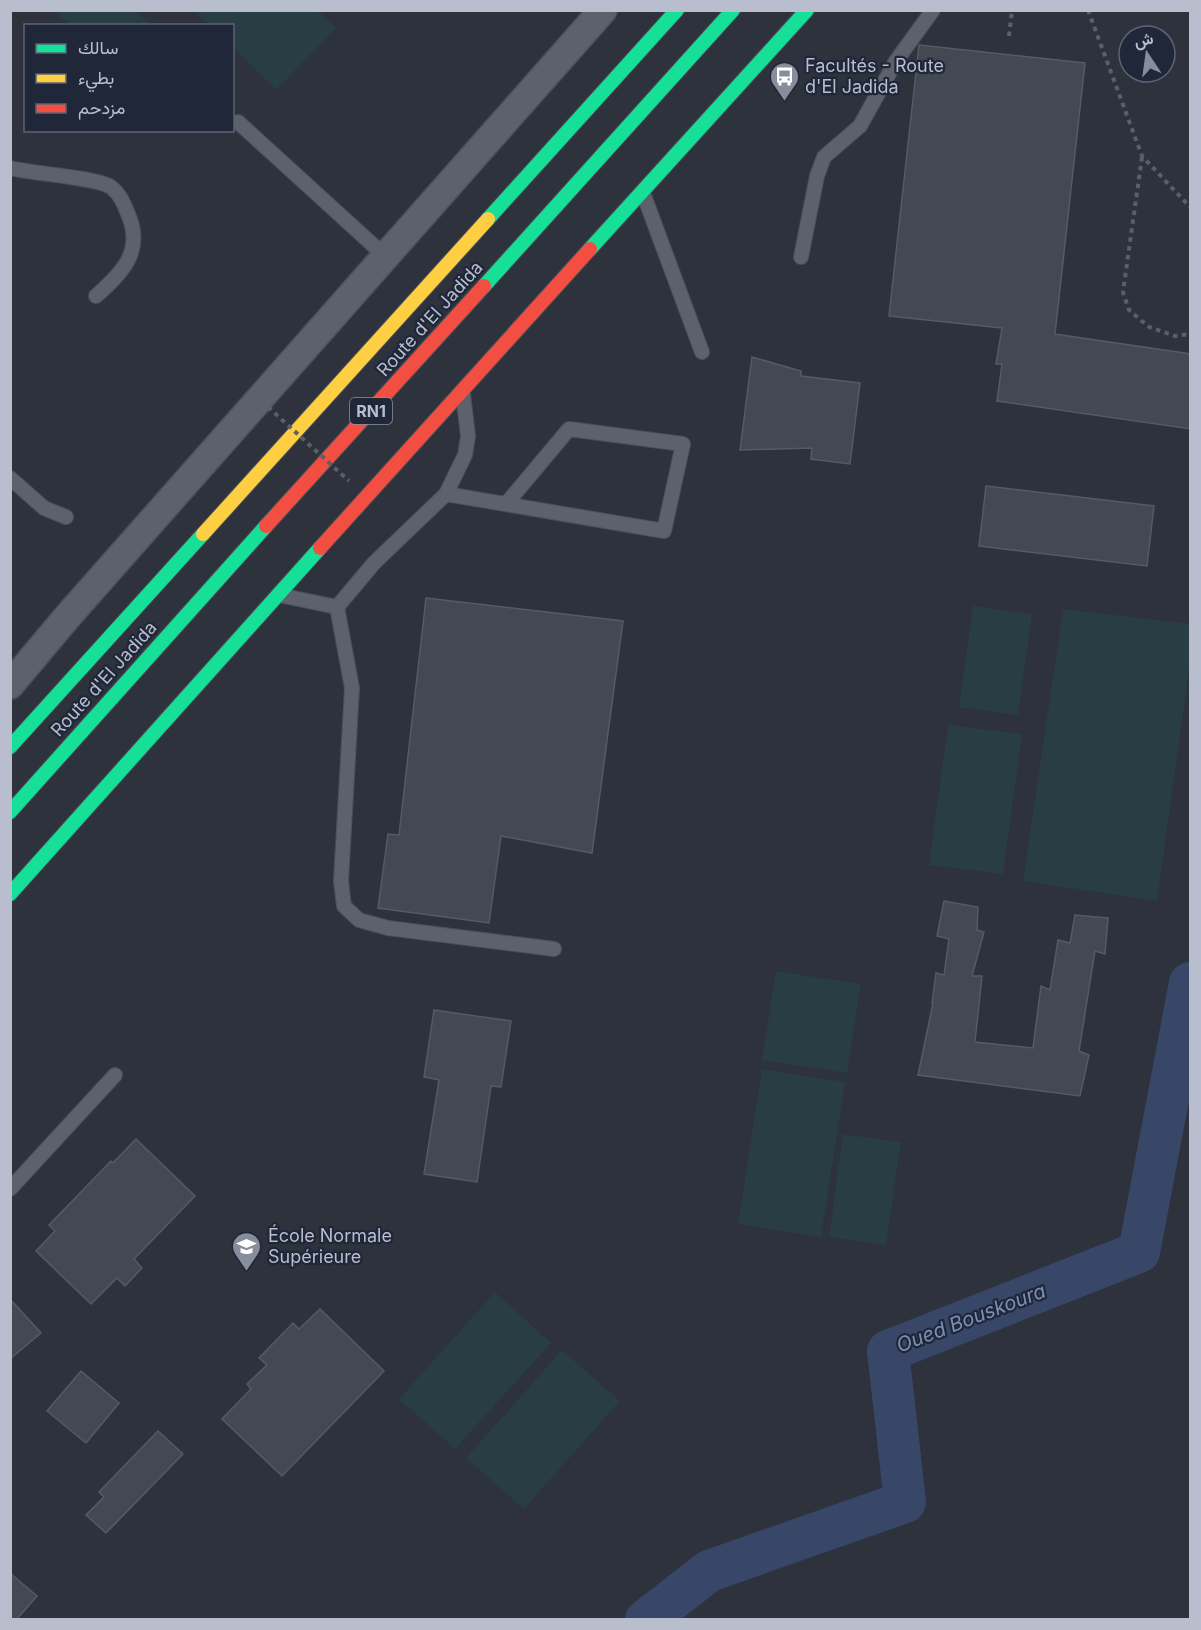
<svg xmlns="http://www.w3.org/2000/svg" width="1201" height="1630" font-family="Inter,Vazirmatn,sans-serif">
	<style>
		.green { fill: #293d44 }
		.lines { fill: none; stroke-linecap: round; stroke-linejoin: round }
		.river { stroke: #384768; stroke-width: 42 }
		.building { fill: #444852; stroke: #555a65; stroke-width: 1.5 }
		.lane-casing { stroke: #4b4f57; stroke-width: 16 }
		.street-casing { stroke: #4b4f57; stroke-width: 30 }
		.fast-casing { stroke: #4b4f57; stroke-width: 16 }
		.slow-casing { stroke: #4b4f57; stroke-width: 16 }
		.jam-casing { stroke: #4b4f57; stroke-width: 16 }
		.path { stroke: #5a6067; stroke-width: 4; stroke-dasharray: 4.5 4.5; stroke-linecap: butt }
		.lane { stroke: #5d616b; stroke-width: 14 }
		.street { stroke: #5d616b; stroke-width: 27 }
		.fast { stroke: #16e098; stroke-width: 14 }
		.slow { stroke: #ffcf43; stroke-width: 14 }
		.jam { stroke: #f24e42; stroke-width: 14 }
		.path-bridge { stroke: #5a6067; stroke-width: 4; stroke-dasharray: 4.5 4.5; stroke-linecap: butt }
		.labels { text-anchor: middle; stroke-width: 4.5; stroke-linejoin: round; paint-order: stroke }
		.shield { fill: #1f2739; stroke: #8a91a1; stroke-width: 1.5 }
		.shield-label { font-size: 16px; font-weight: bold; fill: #b8becd }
		.poi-label { font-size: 18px; fill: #b8becd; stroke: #1f2739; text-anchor: start }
		.street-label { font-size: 18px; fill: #b8becd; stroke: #1f2739 }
		.water-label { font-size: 20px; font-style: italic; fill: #7e8fb6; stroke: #1f2739 }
	</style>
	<rect width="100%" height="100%" fill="#2d323d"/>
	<!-- green -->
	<g class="green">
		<path d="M54 11H136L151 25H69Z"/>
		<path d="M193 11H318L336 28 276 90 233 48 232 26 209 25Z"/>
		<path d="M973 606 1032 614 1018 715 959 707Z"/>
		<path d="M1063 609 1190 624V663L1157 901 1023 881Z"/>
		<path d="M948 725 1022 734 1003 874 929 865Z"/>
		<path d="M776 971 861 984 847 1073 762 1060Z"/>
		<path d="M762 1069 845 1082 821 1237 738 1224Z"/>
		<path d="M843 1134 901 1142 886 1245 829 1237Z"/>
		<path d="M495 1292 551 1343 455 1449 399 1399Z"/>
		<path d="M562 1350 620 1401 524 1509 466 1458Z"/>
	</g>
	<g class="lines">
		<!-- river -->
		<path class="river" d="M646 1620 709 1571 905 1502 888 1351 1139 1252 1190 983"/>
	</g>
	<!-- building -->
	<g class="building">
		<path d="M919 45 1085 63 1055 334 1191 354V429L997 401 1002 364H996L1002 328 889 316Z"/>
		<path d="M752 357 801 371V376L860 383 850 464 811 459 812 448 740 450Z"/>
		<path d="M986 486 1154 506 1147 566 979 546Z"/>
		<path d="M426 598 623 621 592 853 501 836 489 923 378 908 388 834 399 835Z"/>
		<path d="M944 901 978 907 977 930 984 932 972 976H982L975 1042 1033 1048 1041 986 1050 990 1058 940 1070 943 1075 915 1108 918 1105 954 1095 951 1079 1051 1089 1055 1080 1096 918 1075 933 1003H932L936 973 944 975 949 939 937 936Z"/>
		<path d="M434 1010 511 1021 501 1087 491 1086 477 1182 424 1174 439 1080 424 1077Z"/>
		<path d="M136 1139 195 1196 134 1259 142 1268 125 1286 117 1278 91 1304 36 1251 55 1231 49 1225 111 1161 113 1163Z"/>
		<path d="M10 1299 41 1333 10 1359Z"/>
		<path d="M320 1309 384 1371 282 1476 222 1419 251 1389 247 1384 267 1365 259 1358 293 1323 299 1329Z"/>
		<path d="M81 1371 119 1403 86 1443 47 1411Z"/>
		<path d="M158 1431 183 1454 106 1533 86 1515 104 1497 99 1492Z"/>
		<path d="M10 1573 37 1596 16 1620H10Z"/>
	</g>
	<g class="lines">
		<defs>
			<g id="lane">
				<path d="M238 122 385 256"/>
				<path d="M10 168C33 174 95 177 111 187 120 194 124 204 128 214 144 251 123 272 96 296"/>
				<path d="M643 193 702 352"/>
				<path d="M801 257 817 176 824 157 860 126 896 61 933 10"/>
				<path d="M10 478 44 508 66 517"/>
				<path d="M446 494 664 531 683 444 569 429 506 504"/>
				<path d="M279 595 337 607 352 688 341 881 344 906 359 920 388 928 554 949"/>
				<path d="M337 607 374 563 446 494 465 455 468 436 463 394"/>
				<path d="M10 1189 115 1075"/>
			</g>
			<path id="street" d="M10 685 68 616 603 10"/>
			<g id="fast">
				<path d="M488 219 677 10"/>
				<path d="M590 249 807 10"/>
				<path d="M484 286 733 10"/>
				<path d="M10 747 203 534"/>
				<path d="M10 812 266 526"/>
				<path d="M10 894 320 548"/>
			</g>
			<path id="slow" d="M203 534 488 219"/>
			<g id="jam">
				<path d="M266 526 484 286"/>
				<path d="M320 548 590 249"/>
			</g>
		</defs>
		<!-- lane casing -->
		<use href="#lane" class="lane-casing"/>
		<!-- street casing -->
		<use href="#street" class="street-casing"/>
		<!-- fast casing -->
		<use href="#fast" class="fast-casing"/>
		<!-- slow casing -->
		<use href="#slow" class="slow-casing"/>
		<!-- jam casing -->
		<use href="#jam" class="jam-casing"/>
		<!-- path -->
		<g class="path">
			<path d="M1088 10 1142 156 1190 207"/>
			<path d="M1009 36 1012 10"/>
			<path d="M1142 157 1123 292 1129 310 1149 327 1175 336 1190 334"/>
		</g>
		<!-- lane -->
		<use href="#lane" class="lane"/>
		<!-- street -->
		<use href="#street" class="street"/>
		<!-- fast -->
		<use href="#fast" class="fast"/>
		<!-- slow -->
		<use href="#slow" class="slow"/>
		<!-- jam -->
		<use href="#jam" class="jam"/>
		<!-- path-bridge -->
		<path class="path-bridge" d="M268 407 349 481"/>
	</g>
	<!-- icons -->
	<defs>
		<symbol id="bus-pin" viewBox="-11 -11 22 30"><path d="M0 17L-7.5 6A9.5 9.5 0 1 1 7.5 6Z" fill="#878d9b" stroke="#1f2739"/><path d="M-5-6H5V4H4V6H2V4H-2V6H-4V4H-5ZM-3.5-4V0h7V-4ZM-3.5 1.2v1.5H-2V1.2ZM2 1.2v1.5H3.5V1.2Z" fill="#fff"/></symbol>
		<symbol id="university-pin" viewBox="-11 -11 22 30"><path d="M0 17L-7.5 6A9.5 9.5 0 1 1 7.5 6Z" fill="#878d9b" stroke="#1f2739"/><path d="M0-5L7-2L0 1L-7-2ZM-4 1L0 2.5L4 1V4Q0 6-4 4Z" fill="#fff"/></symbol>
	</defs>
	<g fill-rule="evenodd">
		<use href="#bus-pin" x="768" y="60" width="33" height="45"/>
		<use href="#university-pin" x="230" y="1230" width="33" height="45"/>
	</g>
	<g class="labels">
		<!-- shield labels -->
		<rect class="shield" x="350" y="398" width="42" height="26" rx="4.5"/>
		<g class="shield-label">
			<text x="371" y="417">RN1</text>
		</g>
		<!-- poi labels -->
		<g class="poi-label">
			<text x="805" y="72">Facultés - Route<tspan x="805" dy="21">d'El Jadida</tspan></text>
			<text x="268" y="1242">École Normale<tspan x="268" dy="21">Supérieure</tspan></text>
		</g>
		<!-- street labels -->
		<g class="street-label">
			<text transform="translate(430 319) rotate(-48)" y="6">Route d'El Jadida</text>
			<text transform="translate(104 679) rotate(-48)" y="6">Route d'El Jadida</text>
		</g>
		<!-- water labels -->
		<g class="water-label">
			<text transform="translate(971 1318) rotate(-21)" y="7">Oued Bouskoura</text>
		</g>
	</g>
	<!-- border -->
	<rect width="1201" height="1630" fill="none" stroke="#b8becd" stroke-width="24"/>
	<!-- legend -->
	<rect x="24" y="24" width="210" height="108" fill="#1f2739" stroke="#5c6374" stroke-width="1.5"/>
	<rect x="36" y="44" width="30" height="9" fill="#16e098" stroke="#5c6374" stroke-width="1.5"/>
	<text x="78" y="54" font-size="18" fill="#b8becd">سالك</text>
	<rect x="36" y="74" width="30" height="9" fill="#ffcf43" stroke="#5c6374" stroke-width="1.5"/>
	<text x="78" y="84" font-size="18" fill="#b8becd">بطيء</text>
	<rect x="36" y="104" width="30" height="9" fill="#f24e42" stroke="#5c6374" stroke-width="1.5"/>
	<text x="78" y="114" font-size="18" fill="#b8becd">مزدحم</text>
	<!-- north arrow -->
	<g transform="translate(1147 54) rotate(347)"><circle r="28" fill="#1f2739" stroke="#5c6374" stroke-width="1.5"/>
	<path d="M0-4.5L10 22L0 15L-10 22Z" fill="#878d9b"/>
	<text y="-9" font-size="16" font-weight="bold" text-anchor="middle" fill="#b8becd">ش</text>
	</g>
</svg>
